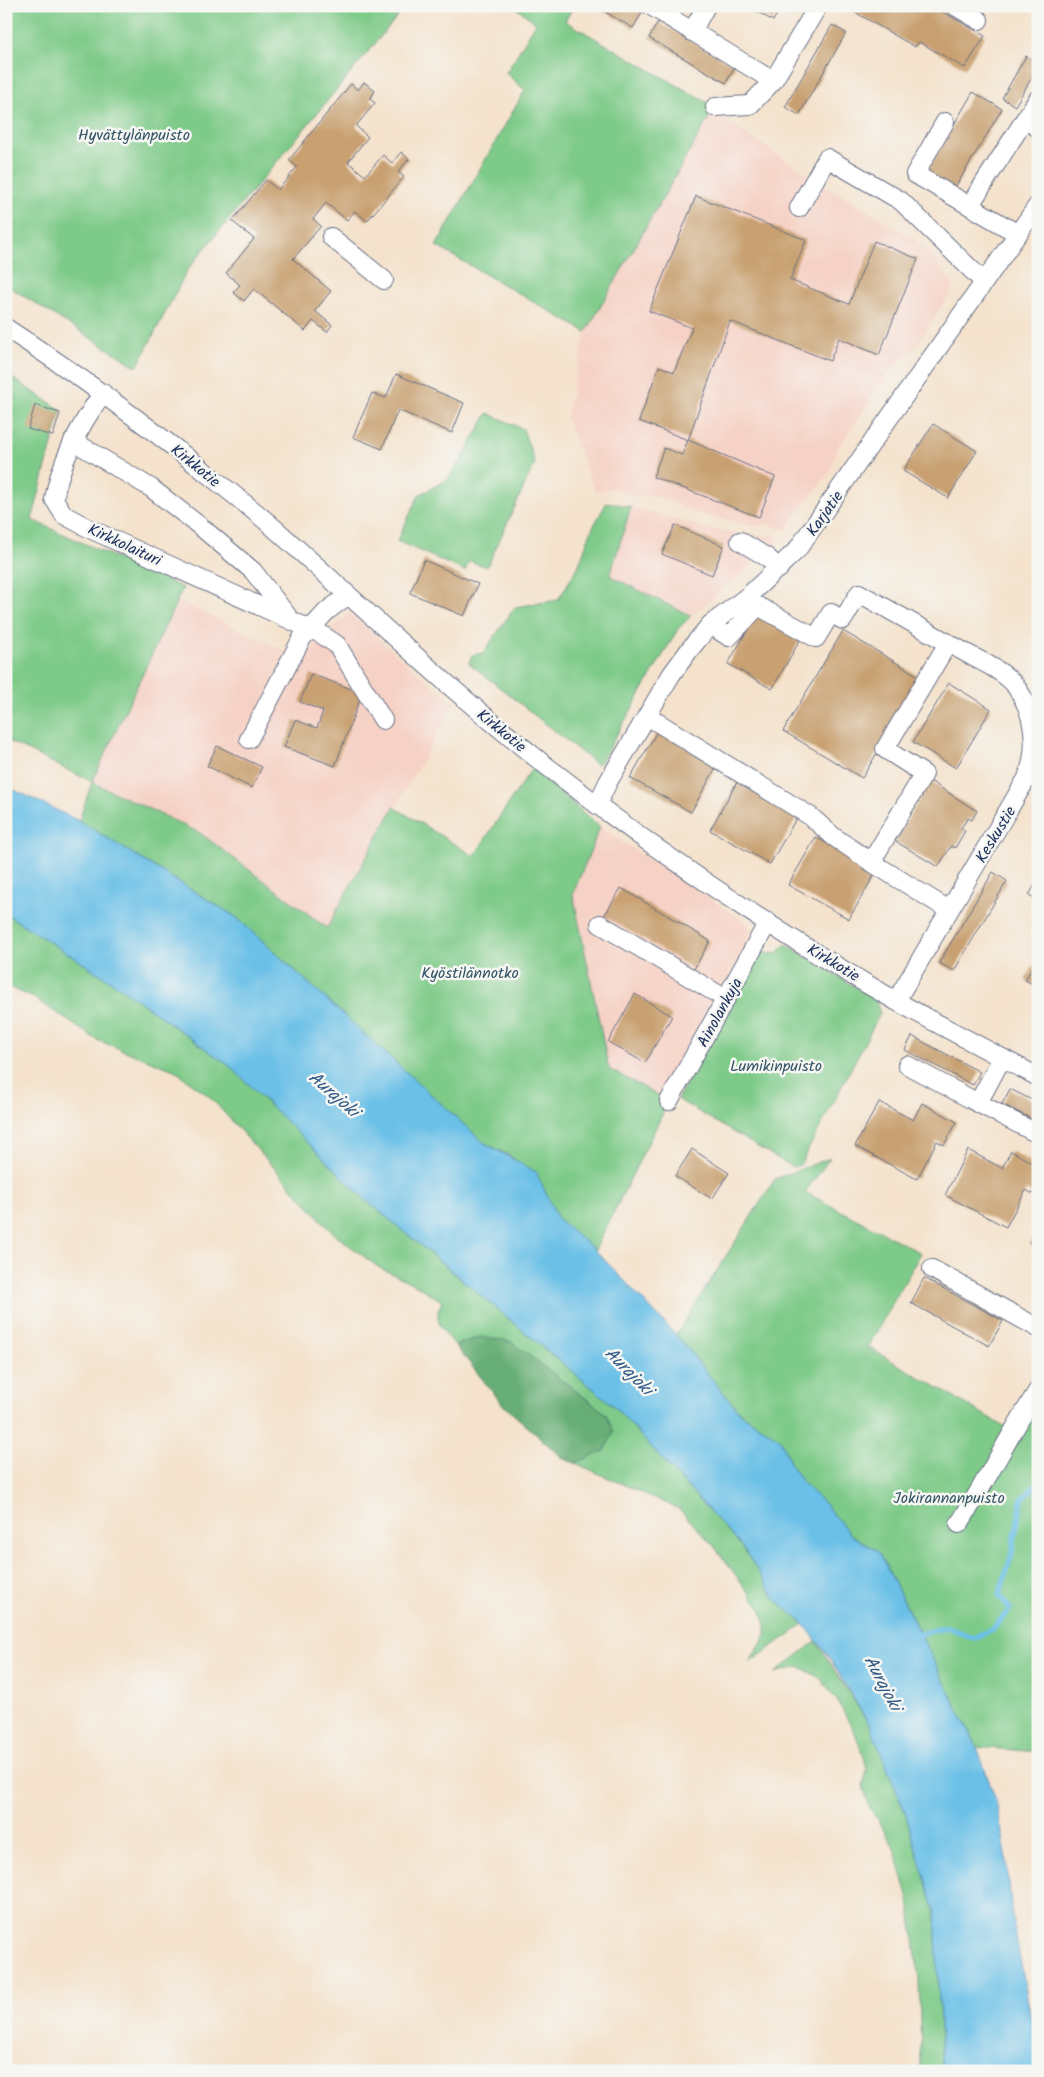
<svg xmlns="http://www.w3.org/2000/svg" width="1044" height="2077" font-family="Kalam,sans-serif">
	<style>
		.built { fill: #f6d1c5 }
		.green { fill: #7eca88; stroke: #4c7c73 }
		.forest { fill: #66ae74; stroke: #406e69 }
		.water { fill: #6ac0e7; stroke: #4278a2 }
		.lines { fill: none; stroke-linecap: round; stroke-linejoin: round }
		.stream { stroke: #6ac0e7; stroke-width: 5.5 }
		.building { fill: #c8a071 }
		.minor-casing { stroke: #676e84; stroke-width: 20 }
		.minor { stroke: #fff; stroke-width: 18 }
		.labels { text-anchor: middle; stroke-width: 5; stroke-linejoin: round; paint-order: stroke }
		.park-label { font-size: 16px; fill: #345668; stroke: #f6f6f2 }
		.street-label { font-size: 16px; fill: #1b2f5e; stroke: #f6f6f2 }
		.water-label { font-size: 18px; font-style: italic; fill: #335a87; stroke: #f6f6f2 }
	</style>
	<rect width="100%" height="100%" fill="#f6f6f2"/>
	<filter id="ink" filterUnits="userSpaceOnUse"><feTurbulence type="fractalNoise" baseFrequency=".02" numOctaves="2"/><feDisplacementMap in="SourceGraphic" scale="10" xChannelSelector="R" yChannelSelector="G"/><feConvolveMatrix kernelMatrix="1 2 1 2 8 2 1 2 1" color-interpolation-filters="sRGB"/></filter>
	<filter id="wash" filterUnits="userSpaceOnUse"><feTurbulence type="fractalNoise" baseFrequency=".0096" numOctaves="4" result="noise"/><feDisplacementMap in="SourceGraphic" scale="20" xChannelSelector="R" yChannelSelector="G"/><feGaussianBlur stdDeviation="1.12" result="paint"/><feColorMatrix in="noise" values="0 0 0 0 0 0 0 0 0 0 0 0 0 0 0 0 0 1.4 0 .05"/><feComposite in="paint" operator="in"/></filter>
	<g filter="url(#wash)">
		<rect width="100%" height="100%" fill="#f4e2cc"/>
		<!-- built -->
		<g class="built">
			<path d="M712 112 829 188 900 230 931 253 954 287 916 347 890 371 837 449 830 471 785 530 768 524 758 526 706 516 653 495 637 498 616 488 595 491 566 418 586 332Z"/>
			<path d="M631 507 707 528 753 537 768 534 777 536V543L691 616 610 576Z"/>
			<path d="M177 600 300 658 349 613 454 704 327 928 200 833 92 782Z"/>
			<path d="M600 827 749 924 751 937 659 1096 609 1070 573 894Z"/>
		</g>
		<!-- green -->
		<g class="green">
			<path d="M6 6H406L188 269 137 367 6 285Z"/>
			<path d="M514 6H568L572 9 565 21 715 107 586 332 436 246 525 90 506 73 536 23Z"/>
			<path d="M6 374 61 410 32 520 183 588 92 782 200 833 327 928 394 807 474 856 532 768 600 827 573 894 609 1069 669 1101 595 1250 558 1219 547 1198 512 1157 483 1142 236 917 79 821 92 782 6 740Z"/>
			<path d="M488 413 523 429 535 463 487 567 469 561 465 571 397 541 419 495 447 480 460 462Z"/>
			<path d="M607 502 631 507 610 576 691 616 678 629 601 762 596 764 469 663 472 655 483 653 515 607 558 600 578 567 592 529Z"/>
			<path d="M6 914 117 985 231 1067 365 1199 614 1406 744 1549 777 1601 804 1624 749 1663 766 1636V1626L762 1610 713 1545 679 1509 575 1463 604 1451 606 1414 566 1383 480 1337 455 1345C442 1329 432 1322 442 1301L414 1284 378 1267 333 1233 209 1096 174 1070 97 1040 34 998 6 986Z"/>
			<path d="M786 944 876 1000 880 1014 800 1165 792 1167 677 1099 763 951 770 954 778 953Z"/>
			<path d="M830 1158 805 1192 921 1253 868 1347 1012 1431 1038 1390V1752L977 1747 879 1552 851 1535 824 1503 803 1483 792 1467 781 1440 740 1413 676 1335 775 1179Z"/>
			<path d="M816 1641 870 1726 904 1809 935 1912 942 2071H919L921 2056 919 1980 909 1899 894 1847 870 1808 863 1786 867 1770 864 1757 855 1733 838 1702 820 1678 798 1666 775 1673Z"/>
		</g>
		<!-- forest -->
		<path class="forest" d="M480 1337 510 1341 606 1414 614 1432 604 1451 575 1463 564 1459 503 1405 455 1345Z"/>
		<!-- water -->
		<path class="water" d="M6 786 79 821 236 917 483 1142 536 1172 558 1219 595 1250 676 1335 740 1413 781 1440 792 1467 803 1483 824 1503 851 1535 879 1552 977 1747 996 1801 1006 1854 1012 1915 1038 2057V2071H942L935 1912 904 1809 870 1726 829 1657 804 1624 777 1601 744 1549 614 1406 365 1199 231 1067 117 985 6 914Z"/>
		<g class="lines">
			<!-- stream -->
			<path class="stream" d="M911 1636 948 1627 973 1638 993 1629 1010 1609 999 1595 1011 1557 1022 1499 1038 1483"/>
		</g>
		<g id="blocks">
			<!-- building -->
			<g class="building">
				<path d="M595 6H630L642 13 633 28Z"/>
				<path d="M748 6H782L773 21Z"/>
				<path d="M856 6H922L933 13 936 8 985 36 965 68 919 42 915 47 853 11Z"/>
				<path d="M658 22 735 66 726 83 649 38Z"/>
				<path d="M832 25 846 33 799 115 785 107Z"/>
				<path d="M1026 56 1038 63V67L1015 106 1002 98Z"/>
				<path d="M364 82 375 91 370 99 375 103 356 126 368 137 348 162 365 176 383 155 392 163 401 152 409 159 398 172 404 177 367 221 355 211 347 220 326 203 313 219 321 226 293 259 331 291 315 311 332 325 327 332 313 321 305 331 254 289 244 301 233 292 240 285 226 273 254 239 232 221 266 180 278 190 297 167 289 160 351 84 358 90Z"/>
				<path d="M973 92 1002 109 953 191 925 174Z"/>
				<path d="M696 196 806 240 790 280 849 304 874 241 918 259 879 355 839 338 830 361 730 321 688 440 639 421 659 366 674 372 692 328 649 311Z"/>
				<path d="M396 374 464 403 452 433 398 410 382 449 353 437 372 393 386 398Z"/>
				<path d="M35 405 60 413 53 436 28 429Z"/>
				<path d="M933 424 977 451 948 498 903 471Z"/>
				<path d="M688 440 775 477 759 517 653 477 664 448 682 455Z"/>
				<path d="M675 525 724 546 712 575 662 554Z"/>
				<path d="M424 560 478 584 464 616 410 593Z"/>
				<path d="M756 615 800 640 772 689 728 664Z"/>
				<path d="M843 631 922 678 862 778 783 731Z"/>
				<path d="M311 674 362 693 335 766 284 747 295 720 317 728 323 711 300 702Z"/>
				<path d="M949 683 991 709 956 768 913 742Z"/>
				<path d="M658 730 718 764 691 812 630 778Z"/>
				<path d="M217 746 262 767 252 788 207 766Z"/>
				<path d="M930 781 977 811 972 820 968 818 961 828 965 831 955 848 951 846 938 867 895 841Z"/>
				<path d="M737 782 797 817 770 864 710 830Z"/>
				<path d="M816 837 876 872 849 919 788 885Z"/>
				<path d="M993 872 1007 881 954 971 939 963Z"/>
				<path d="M1038 880V900L1029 895Z"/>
				<path d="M621 888 710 941 694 969 604 916Z"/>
				<path d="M1038 958V987L1025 980Z"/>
				<path d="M635 994 672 1016 645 1063 608 1042Z"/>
				<path d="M912 1036 980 1072 973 1085 905 1050Z"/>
				<path d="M1010 1089 1038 1103V1122L1002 1104Z"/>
				<path d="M879 1102 913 1120 922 1103 957 1122 944 1145 937 1141 917 1179 855 1146Z"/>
				<path d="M692 1149 729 1173 712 1199 675 1176Z"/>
				<path d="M968 1150 1002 1168 1011 1151 1038 1166V1186L1033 1194 1026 1190 1006 1227 945 1195Z"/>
				<path d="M1038 1228V1248L1029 1243Z"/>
				<path d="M924 1278 1003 1321 989 1346 911 1303Z"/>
			</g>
		</g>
	</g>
	<g filter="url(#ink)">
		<use href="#blocks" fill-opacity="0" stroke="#676e84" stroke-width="1"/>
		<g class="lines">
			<defs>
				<g id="minor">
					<path d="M651 6 773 81"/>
					<path d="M955 6 979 20"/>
					<path d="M692 32 706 6"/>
					<path d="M715 107 750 105 773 81 818 6"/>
					<path d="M1025 119 1038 128"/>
					<path d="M945 122 915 174 1018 234"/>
					<path d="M970 205 1038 99"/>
					<path d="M799 208 827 158 901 201 984 282"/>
					<path d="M331 237 384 280"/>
					<path d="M6 328C79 375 147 425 214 479 234 495 255 511 274 528 362 606 447 688 540 761 652 849 772 930 896 1001 943 1027 991 1052 1038 1077"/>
					<path d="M103 393C79 426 61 460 54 499L64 515 90 529 321 634 337 645 383 720"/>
					<path d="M73 441 151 488 201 527 253 571 289 618"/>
					<path d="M740 541 768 558 779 569"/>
					<path d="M710 625 729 637 758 606 816 638 831 613 843 620 859 593C895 613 930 633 966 653 981 661 1003 671 1014 684 1035 711 1039 747 1027 778L896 1001"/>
					<path d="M647 716 810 816 834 837 871 862 949 910"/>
					<path d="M249 739 302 638 327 611 347 596"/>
					<path d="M597 805 608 782 671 675 690 649 710 625 748 596 797 550 1038 205"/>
					<path d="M871 862 924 774 885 749 948 643"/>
					<path d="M600 924 726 999"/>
					<path d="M1002 1058 978 1103 1038 1134"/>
					<path d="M907 1065 978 1103"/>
					<path d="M669 1101 768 922"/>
					<path d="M932 1269 1038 1328"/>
					<path d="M959 1524C987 1480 1010 1434 1038 1390"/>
				</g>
			</defs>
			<!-- minor casing -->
			<use href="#minor" class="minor-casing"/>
			<!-- minor -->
			<use href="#minor" class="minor"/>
		</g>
	</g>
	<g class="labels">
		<!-- park labels -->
		<g class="park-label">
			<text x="134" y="140">Hyvättylänpuisto</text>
			<text x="470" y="978">Kyöstilännotko</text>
			<text x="776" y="1071">Lumikinpuisto</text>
			<text x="949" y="1503">Jokirannanpuisto</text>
		</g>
		<!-- street labels -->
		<g class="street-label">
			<text transform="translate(196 465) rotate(39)" y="6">Kirkkotie</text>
			<text transform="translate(824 513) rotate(-55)" y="6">Karjatie</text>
			<text transform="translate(125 544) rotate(25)" y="6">Kirkkolaituri</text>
			<text transform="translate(502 730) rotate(39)" y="6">Kirkkotie</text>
			<text transform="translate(995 834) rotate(-59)" y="6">Keskustie</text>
			<text transform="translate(834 962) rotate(31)" y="6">Kirkkotie</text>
			<text transform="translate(719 1012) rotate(-61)" y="6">Ainolankuja</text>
		</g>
		<!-- water labels -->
		<g class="water-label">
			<text transform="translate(334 1094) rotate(41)" y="6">Aurajoki</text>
			<text transform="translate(629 1371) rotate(45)" y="6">Aurajoki</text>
			<text transform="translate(883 1683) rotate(62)" y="6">Aurajoki</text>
		</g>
	</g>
	<!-- margin -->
	<rect width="1044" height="2077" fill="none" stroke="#f6f6f2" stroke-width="25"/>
</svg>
